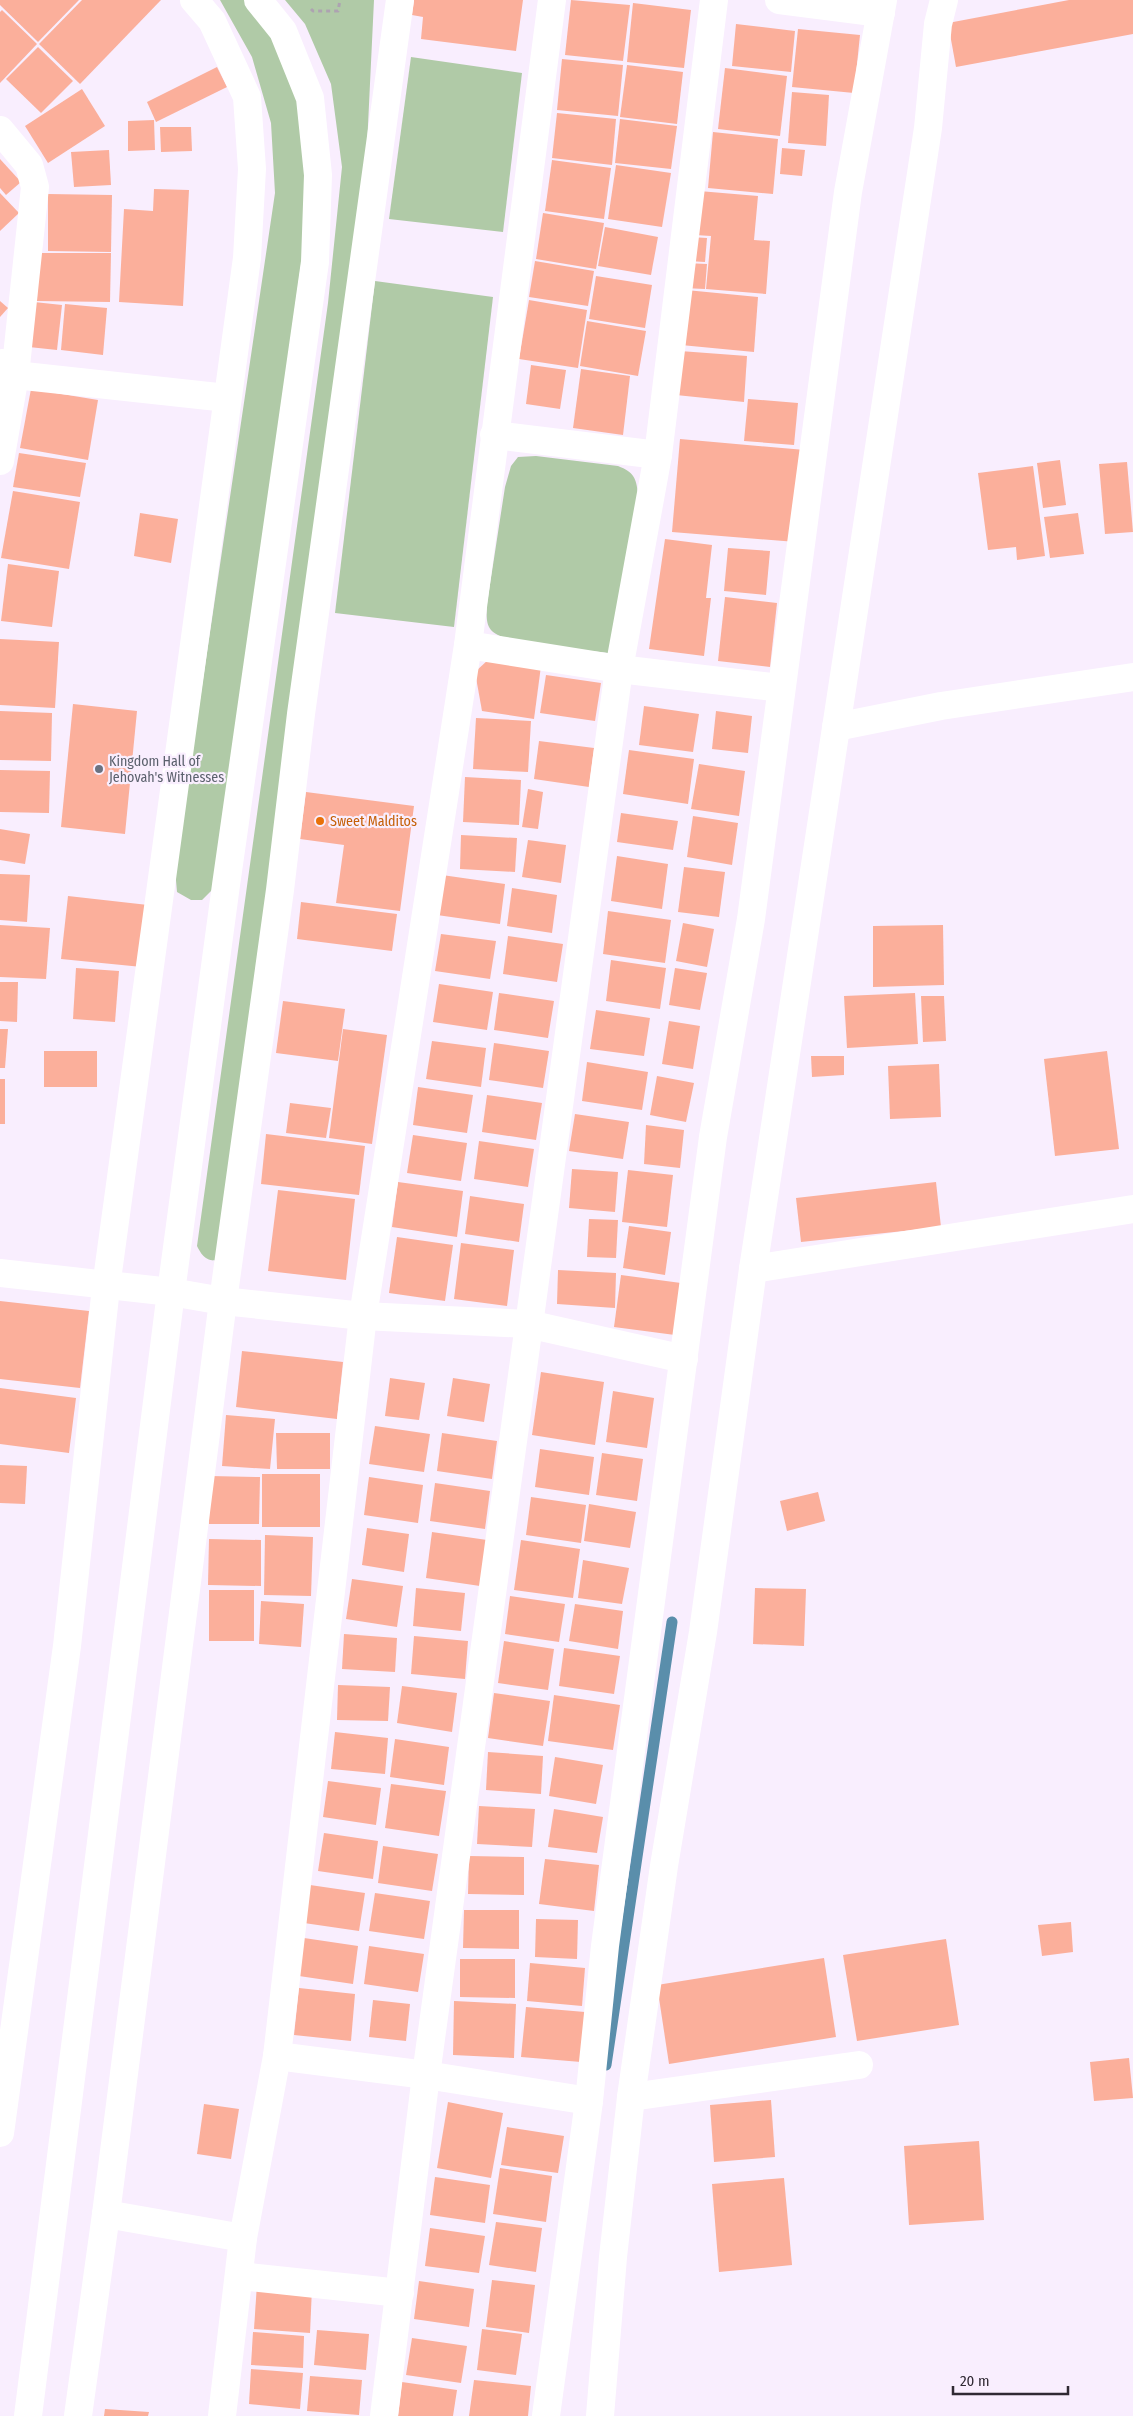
<svg xmlns="http://www.w3.org/2000/svg" width="1133" height="2416" font-family="'Fira Sans Condensed',sans-serif">
	<style>
		.green { fill: #b0caa7 }
		.lines { fill: none; stroke-linecap: round; stroke-linejoin: round }
		.stream { stroke: #5a8eab; stroke-width: 11 }
		.building { fill: #fbaf9b }
		.path { stroke: #ada3b1; stroke-width: 3; stroke-dasharray: 4 4; stroke-linecap: butt }
		.minor { stroke: #fff; stroke-width: 28 }
		.tertiary { stroke: #fff; stroke-width: 28 }
		.worship-dot { fill: #6b7280; stroke: #f9eefe; stroke-width: 2 }
		.food-dot { fill: #e8710a; stroke: #f9eefe; stroke-width: 2 }
		.labels { text-anchor: middle; stroke-width: 4.5; stroke-linejoin: round; paint-order: stroke }
		.worship-label { font-size: 14px; fill: #5b616d; stroke: #f9eefe; text-anchor: start }
		.food-label { font-size: 14px; fill: #c56008; stroke: #f9eefe; text-anchor: start }
	</style>
	<rect width="100%" height="100%" fill="#f9eefe"/>
	<!-- green -->
	<g class="green">
		<path d="M220 0H253L302 101 306 159 305 236 214 888 202 900H191L177 892 175 869 275 193 271 123 252 57Z"/>
		<path d="M285 0H374L366 167 221 1261C207 1261 203 1258 197 1246L328 303 342 167 331 84 305 24Z"/>
		<path d="M411 57 522 73 503 232 389 219Z"/>
		<path d="M375 281 493 297 454 627 335 613Z"/>
		<path d="M536 456 618 466C634 472 636 478 638 493L615 645 608 653C586 650 502 645 491 630 485 623 487 612 487 604L505 487 511 466 518 457Z"/>
	</g>
	<g class="lines">
		<!-- stream -->
		<path class="stream" d="M606 2065 672 1622"/>
	</g>
	<!-- building -->
	<g class="building">
		<path d="M0 0H79L38 42 0 5Z"/>
		<path d="M82 0H161L80 84 39 44Z"/>
		<path d="M414 0H523L516 51 421 39 423 17 412 15Z"/>
		<path d="M571 0 630 5 623 61 565 55Z"/>
		<path d="M1069 0H1133V34L956 67 948 23Z"/>
		<path d="M633 3 691 10 684 68 627 62Z"/>
		<path d="M2 10 37 44 0 83V12Z"/>
		<path d="M736 24 795 31 791 72 732 66Z"/>
		<path d="M798 29 860 35 854 93 792 87Z"/>
		<path d="M38 47 73 81 41 113 6 79Z"/>
		<path d="M562 59 623 65 618 116 557 110Z"/>
		<path d="M627 65 683 72 677 124 620 117Z"/>
		<path d="M217 67 227 87 156 122 147 102Z"/>
		<path d="M725 68 787 76 780 136 718 129Z"/>
		<path d="M82 89 105 126 48 163 25 126Z"/>
		<path d="M792 92 829 95 826 146 788 143Z"/>
		<path d="M557 113 616 119 612 165 552 158Z"/>
		<path d="M620 119 677 126 671 169 615 163Z"/>
		<path d="M154 120 155 150 128 151V121Z"/>
		<path d="M160 127H191L192 151 161 152Z"/>
		<path d="M713 132 778 139 773 194 708 188Z"/>
		<path d="M782 148 805 150 802 176 780 174Z"/>
		<path d="M109 150 111 185 74 187 71 152Z"/>
		<path d="M0 159 21 182 6 195 0 188Z"/>
		<path d="M552 160 611 168 604 219 545 211Z"/>
		<path d="M616 165 671 173 662 227 608 219Z"/>
		<path d="M154 189 189 190 183 306 119 302 124 209 153 211Z"/>
		<path d="M699 191 758 196 754 240 770 241 766 294 706 289 711 236 695 235Z"/>
		<path d="M0 193 19 213 0 231Z"/>
		<path d="M48 194 112 195 111 252 48 251Z"/>
		<path d="M543 213 604 223 596 269 536 259Z"/>
		<path d="M605 227 658 237 651 275 598 266Z"/>
		<path d="M690 237 707 238 705 262 688 261Z"/>
		<path d="M38 253H111L110 302 37 301Z"/>
		<path d="M535 261 594 271 588 306 529 297Z"/>
		<path d="M685 263 707 264 705 289 683 288Z"/>
		<path d="M596 276 652 285 645 328 589 319Z"/>
		<path d="M686 290 758 297 754 352 681 345Z"/>
		<path d="M529 300 587 310 578 368 519 359Z"/>
		<path d="M0 301 8 308 0 317Z"/>
		<path d="M34 302 62 305 57 350 29 347Z"/>
		<path d="M65 304 107 308 103 355 61 350Z"/>
		<path d="M587 321 646 331 638 376 580 366Z"/>
		<path d="M680 351 747 356 744 402 676 395Z"/>
		<path d="M531 365 566 370 560 409 526 404Z"/>
		<path d="M581 369 630 376 623 435 573 428Z"/>
		<path d="M31 389 98 400 88 460 20 448Z"/>
		<path d="M748 399 798 403 794 445 744 441Z"/>
		<path d="M680 439 805 450 796 542 672 532Z"/>
		<path d="M19 453 86 463 80 497 13 487Z"/>
		<path d="M1060 460 1066 505 1043 508 1037 463Z"/>
		<path d="M1127 462 1133 532 1105 534 1099 464Z"/>
		<path d="M1033 466 1045 556 1017 560 1016 547 988 550 978 473Z"/>
		<path d="M13 491 80 502 69 569 1 558Z"/>
		<path d="M140 513 178 519 171 563 134 556Z"/>
		<path d="M1078 513 1084 554 1050 558 1044 517Z"/>
		<path d="M665 539 712 545 706 598H711L704 656 649 649Z"/>
		<path d="M728 548 770 551 766 595 724 591Z"/>
		<path d="M8 564 59 571 52 627 1 621Z"/>
		<path d="M725 597 777 603 770 667 718 661Z"/>
		<path d="M0 639 59 642 55 708 0 705Z"/>
		<path d="M489 659 541 666 534 719 482 711 475 672Z"/>
		<path d="M546 675 601 683 595 721 540 713Z"/>
		<path d="M73 704 137 711 125 834 61 827Z"/>
		<path d="M644 706 699 714 693 752 639 745Z"/>
		<path d="M0 711 52 713 51 761 0 760Z"/>
		<path d="M716 711 752 716 748 753 712 749Z"/>
		<path d="M476 718 531 721 528 772 473 769Z"/>
		<path d="M539 741 594 748 589 787 534 779Z"/>
		<path d="M629 750 694 759 688 804 623 794Z"/>
		<path d="M699 764 745 771 739 816 691 809Z"/>
		<path d="M0 770 50 771 49 813 0 812Z"/>
		<path d="M465 777 521 780 519 825 463 822Z"/>
		<path d="M528 789 543 792 538 829 522 827Z"/>
		<path d="M306 792 414 806 400 911 336 903 344 845 300 839Z"/>
		<path d="M621 813 678 821 673 850 617 842Z"/>
		<path d="M693 816 738 823 732 865 687 857Z"/>
		<path d="M0 829 30 834 25 864 0 860Z"/>
		<path d="M461 835 517 838 515 872 460 869Z"/>
		<path d="M528 840 566 845 561 883 522 877Z"/>
		<path d="M617 856 668 864 662 909 611 901Z"/>
		<path d="M684 867 725 872 719 917 678 912Z"/>
		<path d="M0 874 30 875 27 922 0 920Z"/>
		<path d="M442 875 505 884 500 924 437 915Z"/>
		<path d="M512 888 557 895 552 933 507 926Z"/>
		<path d="M68 896 148 905 142 967 61 959Z"/>
		<path d="M301 902 397 914 392 951 297 939Z"/>
		<path d="M608 911 671 920 665 963 603 954Z"/>
		<path d="M683 923 714 929 707 967 676 961Z"/>
		<path d="M0 925 50 928 46 979 0 977Z"/>
		<path d="M943 925 944 985 873 987V926Z"/>
		<path d="M441 934 496 941 490 979 435 971Z"/>
		<path d="M508 936 563 944 557 982 503 974Z"/>
		<path d="M611 960 666 968 660 1009 606 1001Z"/>
		<path d="M76 968 119 971 115 1022 73 1019Z"/>
		<path d="M675 968 707 973 700 1010 669 1005Z"/>
		<path d="M0 982H18L17 1022 0 1021Z"/>
		<path d="M439 984 493 992 487 1030 433 1022Z"/>
		<path d="M499 993 554 1001 548 1038 494 1030Z"/>
		<path d="M915 993 918 1044 847 1048 844 996Z"/>
		<path d="M921 996H944L946 1041 923 1042Z"/>
		<path d="M283 1001 345 1009 338 1061 276 1053Z"/>
		<path d="M596 1010 650 1018 644 1056 590 1049Z"/>
		<path d="M669 1021 700 1026 693 1069 662 1064Z"/>
		<path d="M0 1029H8L5 1068H0Z"/>
		<path d="M343 1029 387 1035 372 1144 329 1138Z"/>
		<path d="M432 1041 486 1048 481 1087 426 1079Z"/>
		<path d="M494 1043 549 1051 543 1088 489 1080Z"/>
		<rect x="44" y="1051" width="53" height="36"/>
		<path d="M1107 1051 1119 1149 1055 1156 1044 1059Z"/>
		<path d="M811 1056H844V1075L812 1077Z"/>
		<path d="M587 1062 648 1072 642 1110 582 1101Z"/>
		<path d="M939 1064 941 1117 890 1119 888 1066Z"/>
		<path d="M657 1076 694 1083 686 1122 650 1115Z"/>
		<rect x="0" y="1079" width="5" height="45"/>
		<path d="M418 1087 473 1095 467 1133 413 1125Z"/>
		<path d="M487 1095 542 1103 536 1140 482 1132Z"/>
		<path d="M290 1103 331 1108 326 1138 286 1133Z"/>
		<path d="M575 1114 629 1122 623 1159 569 1151Z"/>
		<path d="M646 1125 684 1130 680 1168 644 1164Z"/>
		<path d="M266 1134 365 1146 359 1195 261 1184Z"/>
		<path d="M413 1135 467 1143 461 1181 407 1173Z"/>
		<path d="M479 1141 534 1149 528 1187 474 1179Z"/>
		<path d="M572 1169 618 1172 615 1212 569 1208Z"/>
		<path d="M628 1170 673 1175 667 1227 622 1222Z"/>
		<path d="M398 1182 463 1191 457 1237 392 1227Z"/>
		<path d="M936 1182 941 1227 801 1242 796 1198Z"/>
		<path d="M278 1190 355 1199 346 1280 268 1271Z"/>
		<path d="M470 1196 524 1204 519 1242 465 1234Z"/>
		<path d="M589 1219 618 1220 616 1258 587 1257Z"/>
		<path d="M629 1226 671 1232 665 1275 623 1268Z"/>
		<path d="M397 1237 453 1245 445 1301 389 1293Z"/>
		<path d="M461 1243 514 1250 507 1306 454 1299Z"/>
		<path d="M558 1270 616 1273 615 1308 557 1304Z"/>
		<path d="M621 1275 681 1283 675 1335 614 1327Z"/>
		<path d="M0 1301 89 1311 80 1388 0 1379Z"/>
		<path d="M242 1351 343 1362 337 1419 236 1407Z"/>
		<path d="M541 1372 604 1382 595 1445 532 1435Z"/>
		<path d="M390 1378 425 1383 419 1420 385 1416Z"/>
		<path d="M453 1378 490 1384 484 1422 447 1416Z"/>
		<path d="M0 1388 76 1398 69 1453 0 1444Z"/>
		<path d="M613 1391 654 1398 647 1448 606 1442Z"/>
		<path d="M226 1415 275 1419 270 1469 222 1466Z"/>
		<path d="M375 1426 430 1434 424 1472 369 1464Z"/>
		<path d="M276 1433H330V1469H277Z"/>
		<path d="M442 1433 497 1441 492 1479 437 1471Z"/>
		<path d="M540 1449 594 1457 589 1495 535 1487Z"/>
		<path d="M602 1453 643 1459 637 1501 596 1495Z"/>
		<path d="M0 1465 27 1466 25 1504 0 1503Z"/>
		<rect x="262" y="1474" width="58" height="53"/>
		<path d="M210 1476 260 1477 259 1524H209Z"/>
		<path d="M369 1477 423 1485 418 1523 364 1515Z"/>
		<path d="M435 1483 490 1491 485 1529 430 1521Z"/>
		<path d="M818 1492 825 1521 787 1531 780 1501Z"/>
		<path d="M531 1497 586 1505 581 1543 526 1535Z"/>
		<path d="M589 1504 636 1512 630 1548 584 1541Z"/>
		<path d="M367 1528 409 1534 404 1572 362 1565Z"/>
		<path d="M432 1532 487 1540 480 1586 426 1578Z"/>
		<path d="M265 1535 313 1537 311 1596 264 1595Z"/>
		<path d="M209 1539 261 1540V1586L208 1585Z"/>
		<path d="M521 1540 580 1549 573 1598 514 1590Z"/>
		<path d="M583 1560 629 1568 622 1604 578 1598Z"/>
		<path d="M352 1579 403 1586 397 1627 346 1619Z"/>
		<path d="M416 1588 465 1593 461 1631 413 1626Z"/>
		<path d="M755 1588 806 1589 804 1646 753 1644Z"/>
		<rect x="209" y="1590" width="45" height="51"/>
		<path d="M510 1596 565 1604 559 1642 505 1634Z"/>
		<path d="M261 1601 304 1604 301 1647 259 1644Z"/>
		<path d="M575 1604 623 1611 618 1649 569 1641Z"/>
		<path d="M344 1634 397 1638 395 1672 342 1669Z"/>
		<path d="M414 1636 468 1641 465 1679 411 1674Z"/>
		<path d="M504 1641 554 1649 548 1690 498 1683Z"/>
		<path d="M564 1648 620 1656 614 1694 559 1686Z"/>
		<path d="M338 1685 390 1687 388 1721 337 1720Z"/>
		<path d="M402 1686 457 1693 452 1732 397 1723Z"/>
		<path d="M494 1693 550 1701 543 1746 488 1738Z"/>
		<path d="M554 1695 620 1705 613 1750 548 1741Z"/>
		<path d="M335 1732 388 1738 385 1774 331 1769Z"/>
		<path d="M395 1739 449 1747 444 1785 390 1777Z"/>
		<path d="M488 1752 543 1756 541 1794 486 1790Z"/>
		<path d="M555 1757 603 1765 596 1804 549 1796Z"/>
		<path d="M328 1781 381 1788 376 1825 323 1817Z"/>
		<path d="M391 1784 446 1791 439 1836 385 1828Z"/>
		<path d="M479 1806 535 1809 532 1847 477 1844Z"/>
		<path d="M554 1809 603 1817 597 1853 548 1847Z"/>
		<path d="M324 1833 378 1841 373 1879 318 1871Z"/>
		<path d="M383 1846 438 1854 432 1891 378 1883Z"/>
		<path d="M469 1856 524 1857V1895L468 1894Z"/>
		<path d="M545 1859 599 1865 594 1911 539 1904Z"/>
		<path d="M310 1885 365 1893 359 1931 304 1923Z"/>
		<path d="M375 1893 430 1901 424 1939 369 1931Z"/>
		<path d="M464 1910H519V1949L463 1948Z"/>
		<path d="M536 1919 578 1920 577 1959 535 1957Z"/>
		<path d="M1071 1922 1073 1952 1042 1956 1038 1925Z"/>
		<path d="M304 1938 358 1946 353 1984 299 1976Z"/>
		<path d="M946 1939 959 2025 857 2041 843 1955Z"/>
		<path d="M369 1946 424 1954 418 1992 364 1984Z"/>
		<path d="M824 1958 836 2037 669 2064 657 1985Z"/>
		<path d="M460 1959H515V1998L460 1997Z"/>
		<path d="M530 1963 585 1968 582 2006 527 2001Z"/>
		<path d="M299 1988 355 1994 351 2041 294 2035Z"/>
		<path d="M373 2000 410 2004 406 2041 369 2037Z"/>
		<path d="M454 2001 516 2004 514 2058 453 2055Z"/>
		<path d="M526 2007 585 2012 581 2062 521 2057Z"/>
		<path d="M1129 2058 1133 2098 1094 2101 1090 2062Z"/>
		<path d="M771 2100 775 2157 714 2162 710 2105Z"/>
		<path d="M448 2102 503 2113 491 2178 437 2168Z"/>
		<path d="M204 2104 239 2109 231 2159 197 2154Z"/>
		<path d="M507 2127 564 2136 558 2173 501 2165Z"/>
		<path d="M979 2141 984 2220 909 2225 904 2146Z"/>
		<path d="M500 2168 552 2176 546 2222 493 2214Z"/>
		<path d="M435 2177 490 2185 485 2223 430 2215Z"/>
		<path d="M784 2178 792 2265 719 2272 712 2184Z"/>
		<path d="M496 2222 542 2228 536 2272 489 2265Z"/>
		<path d="M430 2228 485 2236 479 2273 425 2266Z"/>
		<path d="M492 2280 535 2285 529 2333 486 2327Z"/>
		<path d="M419 2281 474 2289 469 2327 414 2319Z"/>
		<path d="M257 2284 312 2288 310 2333 254 2329Z"/>
		<path d="M482 2329 522 2334 516 2375 477 2370Z"/>
		<path d="M317 2330 369 2334 366 2370 314 2365Z"/>
		<path d="M253 2332 304 2336 303 2368 251 2365Z"/>
		<path d="M412 2338 467 2346 461 2383 406 2375Z"/>
		<path d="M251 2369 303 2373 300 2409 249 2404Z"/>
		<path d="M310 2376 362 2380 359 2415 307 2411Z"/>
		<path d="M474 2380 531 2386 528 2416H469Z"/>
		<path d="M402 2382 457 2390 453 2416H398Z"/>
		<path d="M105 2409 149 2412 148 2416H104Z"/>
	</g>
	<g class="lines">
		<!-- path -->
		<path class="path" d="M311 9 313 11H338L340 0"/>
		<!-- minor -->
		<g class="minor">
			<path d="M779 0 881 13"/>
			<path d="M0 130 29 165 35 187 15 375 0 461"/>
			<path d="M2 363 15 375 227 398"/>
			<path d="M494 435 658 455"/>
			<path d="M468 645 619 669 781 688"/>
			<path d="M836 727 941 706 1133 677"/>
			<path d="M753 1269 1133 1209"/>
			<path d="M0 1273 171 1292 223 1301 363 1316 528 1324 684 1359"/>
			<path d="M277 2056 426 2075 589 2101"/>
			<path d="M631 2097 859 2065"/>
			<path d="M0 2133 67 1646 106 1287 247 258 252 169 247 97 212 21 194 0"/>
			<path d="M106 2214 243 2238"/>
			<path d="M240 2276 400 2293"/>
			<path d="M78 2416 106 2214 223 1301 280 890 301 714 400 0"/>
			<path d="M222 2416 243 2238 277 2056 363 1316 468 645 552 0"/>
			<path d="M384 2416 426 2075 619 669 658 455 714 0"/>
			<path d="M546 2416 589 2101 605 1946 713 1137 751 919 848 192 883 0"/>
			<path d="M600 2416 613 2257 631 2097 664 1866 703 1632 753 1269 928 128 938 24 944 0"/>
		</g>
		<!-- tertiary -->
		<path class="tertiary" d="M28 2416 171 1292 226 885 315 262 318 175 310 98 283 31 258 0"/>
	</g>
	<!-- markers -->
	<circle class="worship-dot" cx="99" cy="769" r="5"/>
	<circle class="food-dot" cx="320" cy="821" r="5"/>
	<g class="labels">
		<!-- worship labels -->
		<g class="worship-label">
			<text x="109" y="766">Kingdom Hall of<tspan x="109" dy="16">Jehovah's Witnesses</tspan></text>
		</g>
		<!-- food labels -->
		<g class="food-label">
			<text x="330" y="826">Sweet Malditos</text>
		</g>
	</g>
	<!-- scale -->
	<path d="M953 2386v8h115v-8" fill="none" stroke="#302933" stroke-width="2.5"/>
	<text x="960" y="2386" font-size="15" fill="#302933" stroke="#f9eefe" stroke-width="4" paint-order="stroke">20 m</text>
</svg>
